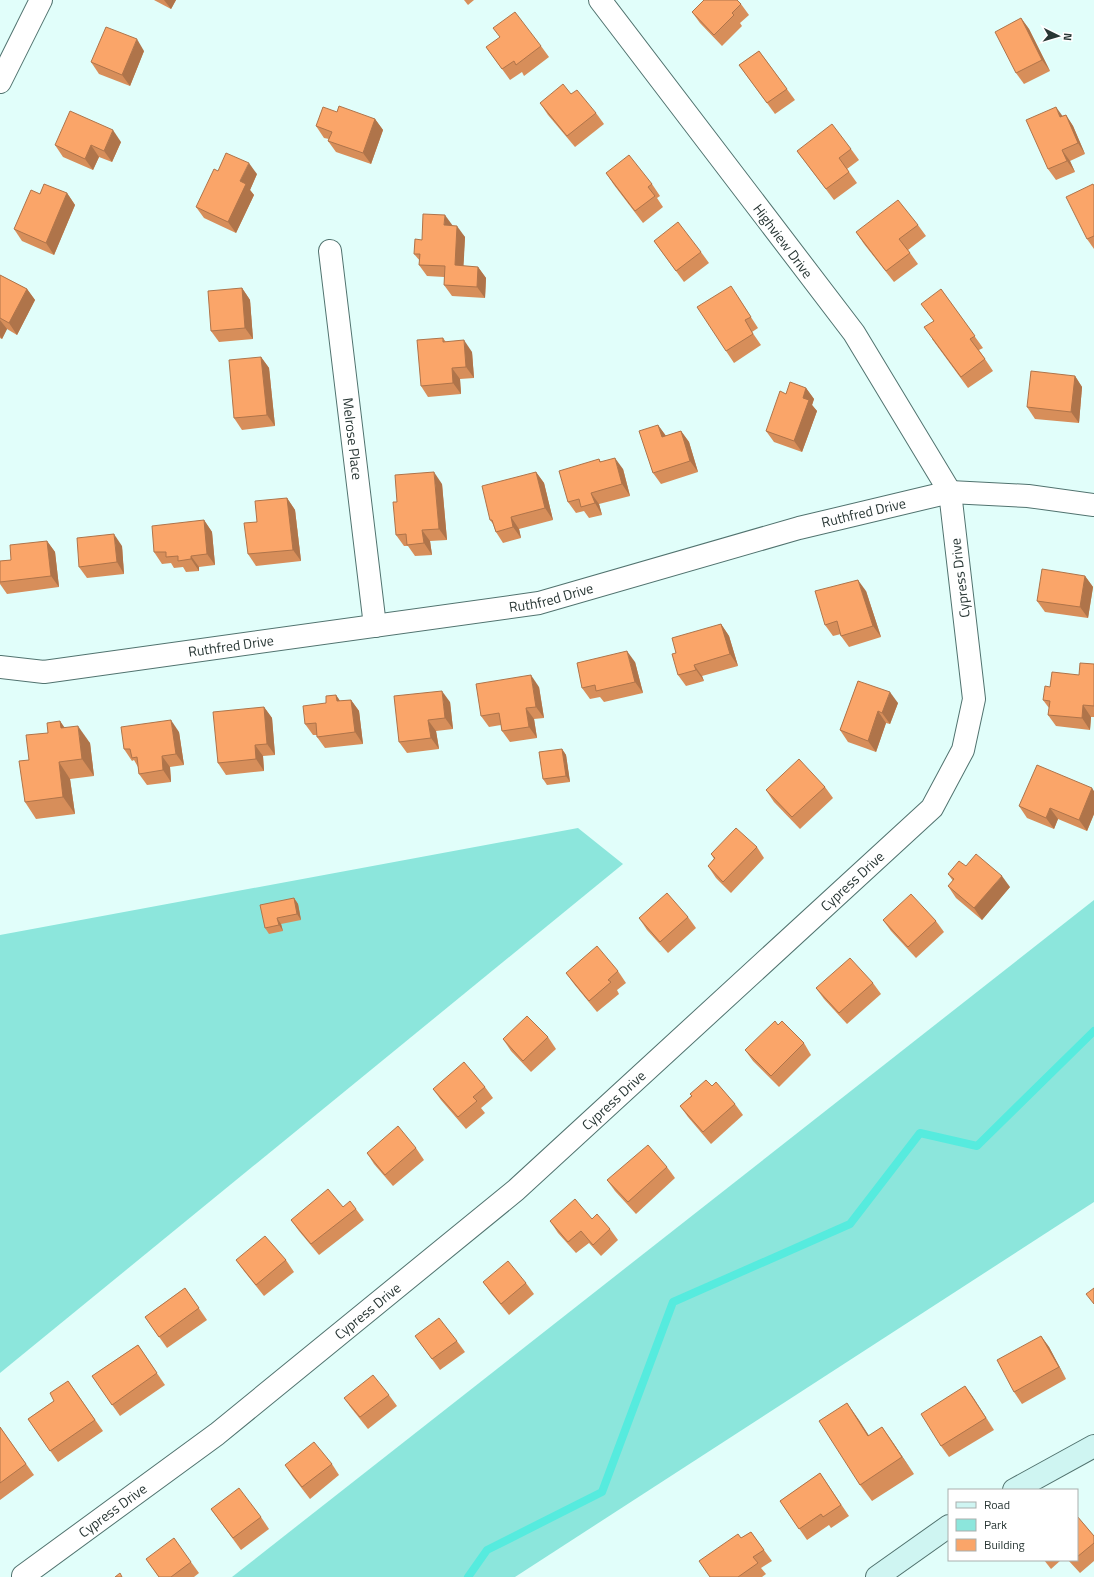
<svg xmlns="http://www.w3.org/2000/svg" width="1094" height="1577" font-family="'Titillium Web',sans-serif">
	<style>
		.green { fill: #8ce6dc }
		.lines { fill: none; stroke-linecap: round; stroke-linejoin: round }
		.stream { stroke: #56ebde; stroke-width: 8 }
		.street-casing { stroke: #51736f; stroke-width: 24 }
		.secondary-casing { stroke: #51736f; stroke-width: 24 }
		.street { stroke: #fff; stroke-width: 22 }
		.secondary { stroke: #cff5f2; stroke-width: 22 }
		.wall { fill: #d78e5a }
		.shaded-wall { fill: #af744a }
		.building { fill: #faa569; stroke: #af744a }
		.labels { text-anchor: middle; stroke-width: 4; stroke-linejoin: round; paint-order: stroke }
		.street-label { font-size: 14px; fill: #283634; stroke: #fff }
	</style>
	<rect width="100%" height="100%" fill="#e1fefa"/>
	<!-- green -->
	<g class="green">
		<path d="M578 828 623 864 0 1373V935Z"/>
		<path d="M1094 900V1202L515 1577H232Z"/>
	</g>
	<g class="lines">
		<!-- stream -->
		<path class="stream" d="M468 1577 487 1550 602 1492 673 1302 850 1224 920 1133 977 1146 1094 1031"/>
		<defs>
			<g id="street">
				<path d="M0 82 41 0"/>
				<path id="s1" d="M330 251 375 626"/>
				<path id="s2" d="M0 667 44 672 539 603 799 528 950 492 1028 496 1094 505"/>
				<path id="s3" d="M23 1576 217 1434 516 1190 932 808 963 750 974 699 950 492 854 333 600 0"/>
			</g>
			<g id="secondary">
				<path d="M1014 1490 1094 1446"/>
				<path d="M877 1577 949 1526"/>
			</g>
		</defs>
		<!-- street casing -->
		<use href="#street" class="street-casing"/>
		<!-- secondary casing -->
		<use href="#secondary" class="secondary-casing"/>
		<!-- street -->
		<use href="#street" class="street"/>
		<!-- secondary -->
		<use href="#secondary" class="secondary"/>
	</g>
	<!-- wall -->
	<g class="wall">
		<path d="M154 0H176L171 9Z"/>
		<path d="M464 0H474L468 5Z"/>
		<path d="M741 4 749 15 740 23 742 26 722 46 700 23 692 12Z"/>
		<path d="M1021 18 1029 29 1050 71 1024 84 1016 73Z"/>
		<path d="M541 46 549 57 524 76 522 72 510 80 486 47Z"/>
		<path d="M144 51 130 86 99 74 91 62Z"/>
		<path d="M759 51 795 100 775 114 739 65Z"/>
		<path d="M571 94 596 113 604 124 575 147 548 115 540 103Z"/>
		<path d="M337 112 375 119 383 130 371 164 336 152 328 141 329 139 324 138 316 126Z"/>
		<path d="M1066 115 1073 126 1085 154 1070 161 1075 172 1056 180 1048 169 1062 116Z"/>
		<path d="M121 142 112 162 99 157 93 170 63 157 55 145Z"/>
		<path d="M851 149 859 160 847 169 857 183 834 200 797 151Z"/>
		<path d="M606 173 652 184 660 196 657 198 663 207 643 223 614 185Z"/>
		<path d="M257 174 250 190 254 195 236 233 204 218 196 207Z"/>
		<path d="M1094 185V249L1087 239Z"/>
		<path d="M67 193 75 205 54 255 22 241 14 229Z"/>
		<path d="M918 225 926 236 908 250 918 264 894 282 864 244 856 232Z"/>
		<path d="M453 226 465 237 463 266 478 267 486 278 485 298 452 296 444 285V277L427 276 419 265 420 261 414 254 422 240Z"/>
		<path d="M654 241 701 252 709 263 684 282Z"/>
		<path d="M0 275 27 289 35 300 17 335 7 329 2 339 0 338Z"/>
		<path d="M242 288 250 300 253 339 219 342 211 331Z"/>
		<path d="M941 289 983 348 979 350 993 371 968 388 932 339 933 321Z"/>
		<path d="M738 297 758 328 752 332 761 345 734 363 726 351Z"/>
		<path d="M443 338 446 342 472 352 474 378 460 379 461 394 428 397 421 386Z"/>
		<path d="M261 357 269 368 275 426 242 430 234 418Z"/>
		<path d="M1075 376 1082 387 1079 423 1035 419 1027 407Z"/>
		<path d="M806 388 814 399 812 405 817 411 802 452 774 442 766 431 786 394Z"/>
		<path d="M658 425 666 436 681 431 689 442 698 472 661 484 653 473Z"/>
		<path d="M599 459 601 462 623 469 630 496 599 504 602 515 589 518 584 511 576 513 568 502Z"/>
		<path d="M536 472 544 483 553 520 519 529 521 538 503 543 496 532 493 524 490 520Z"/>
		<path d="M442 484 447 540 430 541 432 555 415 556 408 546H404L396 535 397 502Z"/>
		<path d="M287 498 295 510 301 561 256 566 248 554 257 522Z"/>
		<path d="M204 520 212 532 215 565 199 567V571L186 572 183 567 174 568 171 563 162 564 154 552Z"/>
		<path d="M47 541 55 552 59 587 7 594 0 584V561L11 560Z"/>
		<path d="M122 546 124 574 87 578 79 567Z"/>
		<path d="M1085 576 1093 587 1088 618 1045 612 1037 601Z"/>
		<path d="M866 591 881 637 849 647 841 636V634L833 636 825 625Z"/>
		<path d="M721 624 729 636 738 666 702 676 704 681 686 686 678 675 676 653Z"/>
		<path d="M635 662 643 693 604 702 600 697 590 699 582 688Z"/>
		<path d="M1094 664V717H1091L1090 730 1056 726 1048 715 1049 708 1043 700 1050 687 1079 675Z"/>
		<path d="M858 681 898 703 890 724 886 723 876 752 848 742 840 730Z"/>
		<path d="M539 687 544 718 534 719 537 738 510 742 502 731 501 725 489 727 481 716Z"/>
		<path d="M336 695 340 701 351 700 359 711 363 744 325 748 317 737V735H313L305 724 326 703Z"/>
		<path d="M450 702 453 729 436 731 439 749 407 753 399 742Z"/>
		<path d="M264 707 272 718 275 755 263 756 264 771 226 775 218 763Z"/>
		<path d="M60 721 64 728 90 743 94 776 70 779 75 814 36 819 25 802 29 760 48 733Z"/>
		<path d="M179 732 184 765 170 767 171 782 147 785 139 774 138 767 134 760 132 761 124 749Z"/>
		<path d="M562 749 566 755 570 782 547 785 543 779Z"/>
		<path d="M825 787 833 798 800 829 774 802 766 790Z"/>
		<path d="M1094 791V814L1087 831 1058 819 1054 829 1027 818 1019 806Z"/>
		<path d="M757 847 764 858 731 893 716 878 708 866 714 859 711 854Z"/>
		<path d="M948 874 1010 887 982 920 956 898 948 886 953 881Z"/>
		<path d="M294 898 298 904 301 920 281 924 283 931 269 934 265 928Z"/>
		<path d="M688 917 696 928 668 953 647 930 639 918Z"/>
		<path d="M883 920 936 921 944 932 916 958 891 931Z"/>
		<path d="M618 971 626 983 617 990 619 994 597 1012 574 984 566 973Z"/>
		<path d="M873 983 881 994 847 1024 824 999 816 988Z"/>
		<path d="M778 1025 804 1043 811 1055 779 1087 753 1061 745 1050Z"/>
		<path d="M548 1037 556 1049 531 1072 511 1051 503 1039Z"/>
		<path d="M712 1086 735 1104 743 1115 711 1144 688 1117 680 1106 691 1096Z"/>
		<path d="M485 1087 493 1098 481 1108 485 1113 466 1129 441 1100 433 1089Z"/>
		<path d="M416 1148 424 1160 393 1186 374 1164 367 1153Z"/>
		<path d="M667 1167 675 1178 636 1214 615 1191 607 1180Z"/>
		<path d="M343 1207 356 1209 364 1220 319 1255 299 1231 291 1220Z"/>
		<path d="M592 1219 610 1229 618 1240 601 1256 589 1243 576 1253 558 1233 550 1221Z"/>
		<path d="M236 1260H286L294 1272 264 1296 244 1271Z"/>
		<path d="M483 1282 526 1283 534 1294 509 1315 491 1293Z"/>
		<path d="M185 1288 207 1320 167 1348 145 1317Z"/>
		<path d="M415 1336 457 1341 465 1352 440 1370Z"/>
		<path d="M1041 1336 1049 1347 1066 1379 1022 1404 1014 1392Z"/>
		<path d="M138 1345 165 1385 120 1416 92 1376Z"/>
		<path d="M68 1381 103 1431 58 1462 28 1419 54 1401Z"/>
		<path d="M965 1386 994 1430 949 1457 941 1446Z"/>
		<path d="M389 1395 397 1406 368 1429 352 1409 344 1398Z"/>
		<path d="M847 1403 869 1436 882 1427 914 1474 872 1501 860 1485Z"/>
		<path d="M0 1427 34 1475 0 1500Z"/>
		<path d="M332 1464 339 1475 310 1499 293 1477 285 1465Z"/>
		<path d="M820 1473 849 1516 831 1528 829 1525 807 1540 780 1501Z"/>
		<path d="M211 1509 261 1517 269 1529 241 1550Z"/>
		<path d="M1077 1516 1094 1536V1561L1080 1573 1068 1560H1077Z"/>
		<path d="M751 1532 772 1561 761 1568 766 1574 762 1577H710L741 1538Z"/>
		<path d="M146 1559 191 1562 199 1573 194 1577H159Z"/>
		<path d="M1044 1560H1061L1051 1569Z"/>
	</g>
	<!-- shaded-wall -->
	<g class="shaded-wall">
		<path d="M164 0H176L171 9Z"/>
		<path d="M1021 18 1029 29 1050 71 1042 60Z"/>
		<path d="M137 39 144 51 130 86 122 75Z"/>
		<path d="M1056 107 1064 118 1060 117Z"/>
		<path d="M1066 115 1073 126 1085 154 1078 143Z"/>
		<path d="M375 119 383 130 371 164 363 153Z"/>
		<path d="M113 130 121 142 112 162 104 151Z"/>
		<path d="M91 145 99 157 93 170 85 159Z"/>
		<path d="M1062 150 1070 161 1075 172 1067 161Z"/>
		<path d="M249 163 257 174 250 190 254 195 236 233 228 222 240 181Z"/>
		<path d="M67 193 75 205 54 255 46 243Z"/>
		<path d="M445 215 453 226 444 225Z"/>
		<path d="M457 226 465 237 463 277 455 265Z"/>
		<path d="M478 267 486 278 485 298 477 287Z"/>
		<path d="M242 288 250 300 253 339 245 328Z"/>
		<path d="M27 289 35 300 17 335 9 323Z"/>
		<path d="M0 320 7 329 2 339 0 336Z"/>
		<path d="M464 340 472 352 474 378 466 367Z"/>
		<path d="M261 357 269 368 275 426 267 415Z"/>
		<path d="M452 368 460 379 461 394 453 383Z"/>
		<path d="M1075 376 1082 387 1079 423 1071 412Z"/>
		<path d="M806 388 814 399 812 405 817 411 802 452 794 441 803 398Z"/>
		<path d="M658 425 666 436 662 437Z"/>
		<path d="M681 431 689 442 698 472 690 461Z"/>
		<path d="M615 458 623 469 630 496 622 484Z"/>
		<path d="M434 472 442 484 447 540 439 529Z"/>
		<path d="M536 472 544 483 553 520 545 508Z"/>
		<path d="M591 493 599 504 602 515 595 503Z"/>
		<path d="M287 498 295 510 301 561 293 550Z"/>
		<path d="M511 517 519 529 521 538 513 527Z"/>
		<path d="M204 520 212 532 215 565 207 554Z"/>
		<path d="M422 530 430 541 432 555 424 543Z"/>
		<path d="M114 534 122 546 124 574 117 562Z"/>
		<path d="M47 541 55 552 59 587 51 576Z"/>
		<path d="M191 556 199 567V571L191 559Z"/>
		<path d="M1085 576 1093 587 1088 618 1080 607Z"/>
		<path d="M858 580 866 591 881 637 873 626Z"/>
		<path d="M721 624 729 636 738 666 730 654Z"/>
		<path d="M627 651 635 662 643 693 635 682Z"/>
		<path d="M694 665 702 676 704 681 696 670Z"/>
		<path d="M531 675 539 687 544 718 536 707Z"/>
		<path d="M442 691 450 702 453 729 445 718Z"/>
		<path d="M890 692 898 703 890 724 882 713Z"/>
		<path d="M336 695 344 707 337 701Z"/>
		<path d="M351 700 359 711 363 744 355 732Z"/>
		<path d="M1083 705 1091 717 1090 730 1082 718Z"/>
		<path d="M264 707 272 718 275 755 267 744Z"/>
		<path d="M526 708 534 719 537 738 529 727Z"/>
		<path d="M878 711 886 723 876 752 868 741Z"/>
		<path d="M171 720 179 732 184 765 176 754Z"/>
		<path d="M428 720 436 731 439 749 431 738Z"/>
		<path d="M60 721 72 738 61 728Z"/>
		<path d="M78 726 90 743 94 776 82 759Z"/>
		<path d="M255 745 263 756 264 771 256 759Z"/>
		<path d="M562 749 566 755 570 782 566 776Z"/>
		<path d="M162 756 170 767 171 782 163 770Z"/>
		<path d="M59 762 70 779 75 814 63 797Z"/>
		<path d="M1092 788 1094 791V814L1087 831 1079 820Z"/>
		<path d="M1050 808 1058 819 1054 829 1046 818Z"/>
		<path d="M1002 876 1010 887 982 920 974 908Z"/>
		<path d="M294 898 298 904 301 920 297 914Z"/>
		<path d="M277 918 281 924 283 931 279 925Z"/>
		<path d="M1041 1336 1049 1347 1066 1379 1059 1367Z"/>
		<path d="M965 1386 973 1397 994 1430 986 1418Z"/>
		<path d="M847 1403 859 1420 880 1453 868 1436Z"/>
		<path d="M882 1427 894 1444 914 1474 902 1457Z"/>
	</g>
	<!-- building -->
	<g class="building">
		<path d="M704 0H737L741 4 732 13 734 15 714 35 692 12Z"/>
		<path d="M515 12 541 46 516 65 514 61 502 69 486 47 500 37 493 28Z"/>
		<path d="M1021 18 1042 60 1016 73 995 32Z"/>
		<path d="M106 27 137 39 122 75 91 62Z"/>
		<path d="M759 51 787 89 767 103 739 65Z"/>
		<path d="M563 84 571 94 577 90 596 113 567 136 540 103Z"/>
		<path d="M339 106 375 119 363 153 328 141 332 132 316 126 323 107 337 112Z"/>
		<path d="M1056 107 1060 117 1066 115 1078 143 1062 150 1067 161 1048 169 1026 120Z"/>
		<path d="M70 111 113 130 104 151 91 145 85 159 55 145Z"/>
		<path d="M832 124 851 149 839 158 849 172 826 189 797 151Z"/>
		<path d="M226 153 249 163 240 181 246 184 228 222 196 207 214 169 218 171Z"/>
		<path d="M629 155 652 184 648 187 655 196 635 211 606 173Z"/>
		<path d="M44 184 67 193 46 243 14 229 31 190 40 194Z"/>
		<path d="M1093 184 1094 186V236L1087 239 1066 197Z"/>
		<path d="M898 200 918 225 899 239 910 253 886 271 856 232Z"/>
		<path d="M423 214 445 215 444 225 457 226 455 265 478 267 477 287 444 285 445 266 419 265 420 254H414L415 239 422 240Z"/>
		<path d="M678 222 701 252 676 271 654 241Z"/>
		<path d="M0 275 27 289 9 323 0 318Z"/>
		<path d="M731 286 751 317 745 320 753 334 726 351 697 307Z"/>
		<path d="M242 288 245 328 211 331 208 291Z"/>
		<path d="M941 289 975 336 970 339 985 359 961 377 924 327 934 321 921 304Z"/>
		<path d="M443 338V342L464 340 466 367 452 368 453 383 421 386 417 340Z"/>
		<path d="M261 357 267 415 234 418 229 360Z"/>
		<path d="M1031 371 1075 376 1071 412 1027 407Z"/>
		<path d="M790 382 806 388 803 398 809 400 794 441 766 431 780 391 786 394Z"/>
		<path d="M658 425 662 437 681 431 690 461 653 473 639 431Z"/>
		<path d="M615 458 622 484 591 493 595 503 581 507 579 499 568 502 559 471 599 459 600 462Z"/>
		<path d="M434 472 439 529 422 530 424 543 407 545 406 534 396 535 393 502H397L395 475Z"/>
		<path d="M536 472 545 508 511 517 513 527 496 532 492 520H490L482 486Z"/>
		<path d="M287 498 293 550 248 554 244 523 257 522 255 501Z"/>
		<path d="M204 520 207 554 191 556V559L178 561V556L166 557V552H154L152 526Z"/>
		<path d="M114 534 117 562 79 567 77 538Z"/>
		<path d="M47 541 51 576 0 582V561L11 560 10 545Z"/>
		<path d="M1042 569 1085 576 1080 607 1037 601Z"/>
		<path d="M858 580 873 626 841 636 837 621 825 625 815 591Z"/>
		<path d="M721 624 730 654 694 665 696 670 678 675 672 654 676 653 672 638Z"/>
		<path d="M627 651 635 682 596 691 595 685 582 688 577 663Z"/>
		<path d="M1080 663 1094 664V706L1083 705 1082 718 1048 715 1050 701 1043 700 1045 686 1050 687 1052 672 1079 675Z"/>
		<path d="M531 675 536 707 526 708 529 727 502 731 499 713 481 716 476 684Z"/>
		<path d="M858 681 890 692 882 713 878 711 868 741 840 730Z"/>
		<path d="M442 691 445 718 428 720 431 738 399 742 394 696Z"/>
		<path d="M336 695 337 701 351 700 355 732 317 737 316 723 305 724 303 706 326 703V696Z"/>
		<path d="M264 707 267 744 255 745 256 759 218 763 213 712Z"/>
		<path d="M171 720 176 754 162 756 163 770 139 774 137 757 132 758 130 749H124L121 727Z"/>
		<path d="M60 721 61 728 78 726 82 759 59 762 63 797 25 802 19 761 29 760 26 735 48 733 47 723Z"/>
		<path d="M562 749 566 776 543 779 539 752Z"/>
		<path d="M799 759 825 787 792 817 766 790Z"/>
		<path d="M1037 765 1092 788 1079 820 1050 808 1046 818 1019 806Z"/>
		<path d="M736 828 757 847 723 882 708 866 715 858 711 854Z"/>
		<path d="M976 854 1002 876 974 908 948 886 954 879 948 874 959 861 966 866Z"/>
		<path d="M667 893 688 917 660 942 639 918Z"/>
		<path d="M911 894 936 921 908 947 883 920Z"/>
		<path d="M294 898 297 914 277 918 279 925 265 928 260 905Z"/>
		<path d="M597 946 618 971 608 980 611 982 589 1001 566 973Z"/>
		<path d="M850 958 873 983 839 1013 816 988Z"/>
		<path d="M527 1016 548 1037 523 1061 503 1039Z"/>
		<path d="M775 1021 778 1025 782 1021 804 1043 771 1076 745 1050Z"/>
		<path d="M464 1062 485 1087 473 1097 477 1101 458 1117 433 1089Z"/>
		<path d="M706 1080 712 1086 716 1082 735 1104 703 1132 680 1106 692 1096 690 1094Z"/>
		<path d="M398 1126 416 1148 385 1175 367 1153Z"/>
		<path d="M648 1145 667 1167 628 1202 607 1180Z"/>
		<path d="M328 1189 343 1207 350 1201 356 1209 311 1244 291 1220Z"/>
		<path d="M575 1199 592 1219 597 1214 610 1229 593 1245 581 1231 568 1242 550 1221Z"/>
		<path d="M265 1236 286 1260 256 1285 236 1260Z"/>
		<path d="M508 1261 526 1283 501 1304 483 1282Z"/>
		<path d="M185 1288 199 1308 159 1337 145 1317Z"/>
		<path d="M1094 1288V1304L1086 1294Z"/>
		<path d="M439 1318 457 1341 432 1359 415 1336Z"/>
		<path d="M1041 1336 1059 1367 1014 1392 997 1360Z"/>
		<path d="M138 1345 157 1373 112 1405 92 1376Z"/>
		<path d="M373 1375 389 1395 360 1417 344 1398Z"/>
		<path d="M68 1381 95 1420 50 1451 28 1419 54 1401 50 1393Z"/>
		<path d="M965 1386 986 1418 941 1446 921 1414Z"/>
		<path d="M847 1403 868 1436 882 1427 902 1457 860 1485 819 1421Z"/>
		<path d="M0 1427 26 1464 0 1483Z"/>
		<path d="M314 1442 332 1464 302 1487 285 1465Z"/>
		<path d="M820 1473 841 1505 823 1517 821 1514 799 1529 780 1501Z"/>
		<path d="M239 1488 261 1517 233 1538 211 1509Z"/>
		<path d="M1077 1516 1094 1536V1543L1077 1557Z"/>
		<path d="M751 1532 764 1550 753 1557 758 1563 738 1577H710L699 1561 738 1534 741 1538Z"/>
		<path d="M174 1538 191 1562 171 1577H159L146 1559Z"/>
		<path d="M120 1573 122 1577H115Z"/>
	</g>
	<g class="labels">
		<!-- street labels -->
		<g class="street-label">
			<text transform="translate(783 241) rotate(53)" y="5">Highview Drive</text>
			<text dy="5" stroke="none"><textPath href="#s1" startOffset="189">Melrose Place</textPath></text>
			<text dy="5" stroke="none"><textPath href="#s2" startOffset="881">Ruthfred Drive</textPath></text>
			<text transform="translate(960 578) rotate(-97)" y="5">Cypress Drive</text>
			<text dy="5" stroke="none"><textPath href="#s2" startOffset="557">Ruthfred Drive</textPath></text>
			<text dy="5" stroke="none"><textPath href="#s2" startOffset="233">Ruthfred Drive</textPath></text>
			<text dy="5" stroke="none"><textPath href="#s3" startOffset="1083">Cypress Drive</textPath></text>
			<text dy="5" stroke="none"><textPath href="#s3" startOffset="759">Cypress Drive</textPath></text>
			<text dy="5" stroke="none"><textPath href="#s3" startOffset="435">Cypress Drive</textPath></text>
			<text dy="5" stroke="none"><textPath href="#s3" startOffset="111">Cypress Drive</textPath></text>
		</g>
	</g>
	<!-- legend -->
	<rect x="948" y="1489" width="130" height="72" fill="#ffffff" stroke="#a9afae"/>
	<rect x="956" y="1502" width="20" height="6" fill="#cff5f2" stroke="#a9afae"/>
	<text x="984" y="1509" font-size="12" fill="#283634">Road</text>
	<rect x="956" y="1519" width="20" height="12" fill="#8ce6dc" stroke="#a9afae"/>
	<text x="984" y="1529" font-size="12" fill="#283634">Park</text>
	<rect x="956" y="1539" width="20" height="12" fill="#faa569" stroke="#a9afae"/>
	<text x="984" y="1549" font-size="12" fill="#283634">Building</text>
	<!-- north arrow -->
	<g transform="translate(1058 36) rotate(95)" stroke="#ffffff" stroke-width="3" paint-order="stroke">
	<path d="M0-3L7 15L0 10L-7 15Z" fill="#283634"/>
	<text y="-6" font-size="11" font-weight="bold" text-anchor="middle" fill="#283634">N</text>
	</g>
</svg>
